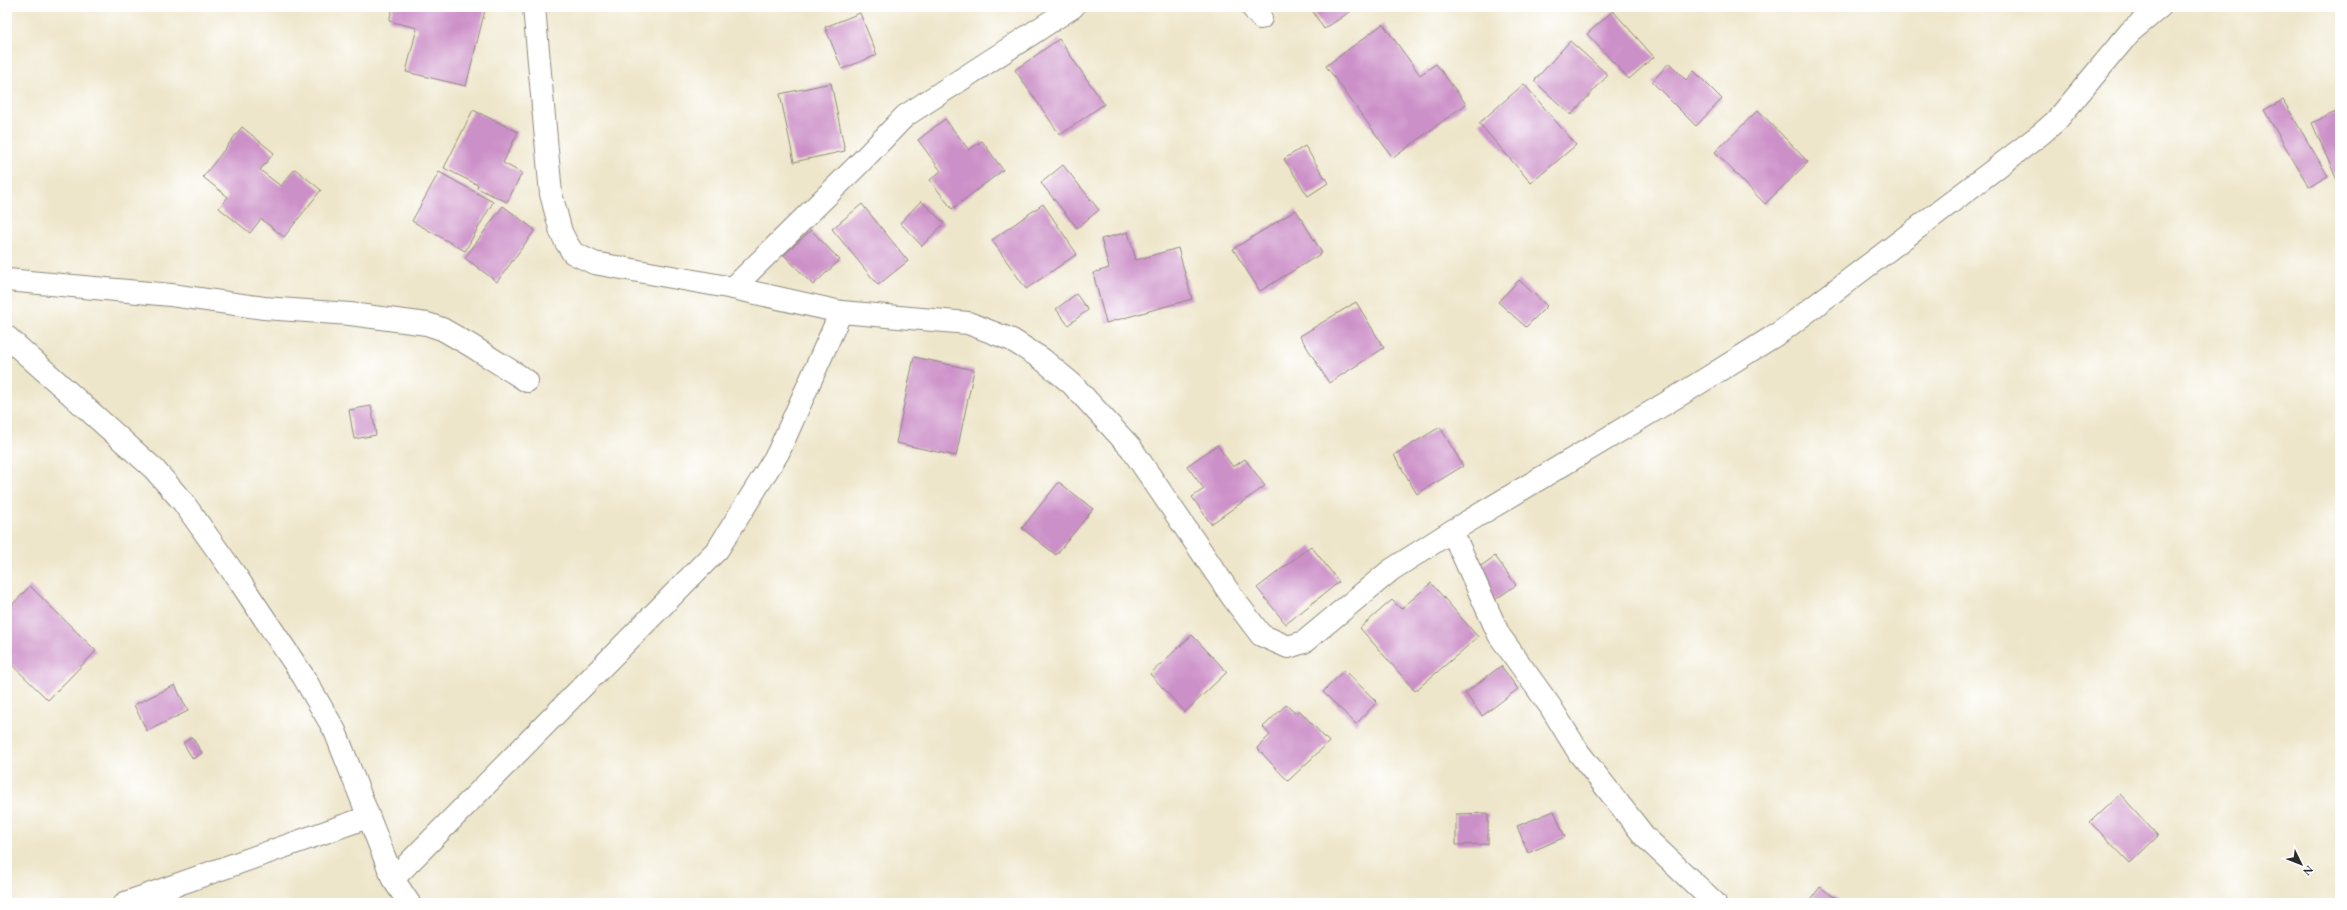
<svg xmlns="http://www.w3.org/2000/svg" width="2347" height="910" font-family="'EB Garamond',serif">
	<style>
		.building { fill: #cc90c8 }
		.lines { fill: none; stroke-linecap: round; stroke-linejoin: round }
		.minor-casing { stroke: #8c887b; stroke-width: 24 }
		.minor { stroke: #fff; stroke-width: 22 }
	</style>
	<rect width="100%" height="100%" fill="#fff"/>
	<filter id="ink" filterUnits="userSpaceOnUse"><feTurbulence type="fractalNoise" baseFrequency=".025" numOctaves="2"/><feDisplacementMap in="SourceGraphic" scale="8" xChannelSelector="R" yChannelSelector="G"/><feConvolveMatrix kernelMatrix="1 2 1 2 8 2 1 2 1" color-interpolation-filters="sRGB"/></filter>
	<filter id="wash" filterUnits="userSpaceOnUse"><feTurbulence type="fractalNoise" baseFrequency=".012" numOctaves="4" result="noise"/><feDisplacementMap in="SourceGraphic" scale="16" xChannelSelector="R" yChannelSelector="G"/><feGaussianBlur stdDeviation="0.9" result="paint"/><feColorMatrix in="noise" values="0 0 0 0 0 0 0 0 0 0 0 0 0 0 0 0 0 1.4 0 .05"/><feComposite in="paint" operator="in"/></filter>
	<g filter="url(#wash)">
		<rect width="100%" height="100%" fill="#eee6cb"/>
		<g id="blocks">
			<!-- building -->
			<g class="building">
				<path d="M393 7H473L485 10 466 86 406 72 417 28 389 21Z"/>
				<path d="M1310 7H1357L1324 29Z"/>
				<path d="M1613 11 1654 57 1629 79 1587 34Z"/>
				<path d="M860 13 877 55 842 69 825 27Z"/>
				<path d="M1383 24 1420 75 1436 64 1466 104 1393 158 1326 66Z"/>
				<path d="M1059 39 1104 104 1060 135 1015 70Z"/>
				<path d="M1570 41 1608 75 1571 115 1534 81Z"/>
				<path d="M1669 63 1686 80 1694 71 1722 99 1696 126 1652 82Z"/>
				<path d="M831 83 845 151 794 162 780 94Z"/>
				<path d="M1524 84 1576 145 1531 183 1479 123Z"/>
				<path d="M2283 100 2328 176 2309 187 2264 110Z"/>
				<path d="M473 110 518 132 503 163 522 173 507 202 477 188 478 185 444 168Z"/>
				<path d="M1758 110 1808 162 1765 204 1715 152Z"/>
				<path d="M2340 110V187L2312 123Z"/>
				<path d="M945 119 969 150 982 141 1003 170 952 209 930 180 941 171 918 140Z"/>
				<path d="M242 127 274 153 260 170 281 186 295 169 321 190 284 237 261 219 250 233 219 208 228 197 203 177Z"/>
				<path d="M1305 146 1328 183 1308 196 1284 159Z"/>
				<path d="M1063 165 1099 210 1077 228 1041 183Z"/>
				<path d="M439 172 493 202 465 251 412 221Z"/>
				<path d="M921 201 944 223 922 246 900 223Z"/>
				<path d="M862 204 908 261 878 285 832 229Z"/>
				<path d="M1043 204 1077 254 1026 289 992 240Z"/>
				<path d="M503 206 535 230 497 282 465 258Z"/>
				<path d="M1296 210 1322 253 1260 291 1233 249Z"/>
				<path d="M811 230 840 260 813 285 784 255Z"/>
				<path d="M1128 232 1136 260 1178 248 1192 299 1106 323 1093 273 1109 268 1101 239Z"/>
				<path d="M1519 280 1547 306 1526 327 1498 302Z"/>
				<path d="M1076 294 1088 310 1068 325 1056 309Z"/>
				<path d="M1356 302 1384 348 1329 383 1300 336Z"/>
				<path d="M914 357 974 370 956 456 896 443Z"/>
				<path d="M371 406 376 435 354 439 349 410Z"/>
				<path d="M1440 427 1463 466 1417 494 1394 455Z"/>
				<path d="M1217 445 1233 467 1245 459 1265 486 1211 524 1192 497 1204 489 1187 466Z"/>
				<path d="M1059 482 1093 509 1056 555 1022 528Z"/>
				<path d="M1311 546 1339 582 1286 624 1257 588Z"/>
				<path d="M1495 556 1516 585 1492 602 1471 573Z"/>
				<path d="M1431 583 1478 637 1415 691 1360 628 1392 600 1401 609Z"/>
				<path d="M30 586 96 651 48 700 7 660V610Z"/>
				<path d="M1192 635 1227 672 1185 712 1150 674Z"/>
				<path d="M1501 666 1518 689 1482 716 1465 693Z"/>
				<path d="M1344 670 1377 702 1356 724 1323 692Z"/>
				<path d="M175 685 188 711 147 731 134 705Z"/>
				<path d="M1286 705 1295 713 1299 710 1329 742 1288 781 1257 748 1270 735 1263 727Z"/>
				<path d="M192 737 202 753 193 759 183 743Z"/>
				<path d="M2120 794 2158 836 2130 863 2090 822Z"/>
				<path d="M1554 811 1565 837 1528 853 1517 826Z"/>
				<path d="M1488 813V844L1456 845V814Z"/>
				<path d="M1820 887 1843 903H1808Z"/>
			</g>
		</g>
	</g>
	<g filter="url(#ink)">
		<use href="#blocks" fill-opacity="0" stroke="#8c887b" stroke-width="1"/>
		<g class="lines">
			<defs>
				<g id="minor">
					<path d="M534 7 551 194 561 232 566 242 573 253 594 263 733 288 841 312 968 323 1012 340 1042 359 1072 384 1131 448 1233 598 1261 635 1288 647 1304 642 1391 570 1452 531 1499 635 1550 706 1579 753 1645 837 1715 903"/>
					<path d="M1252 7 1261 18"/>
					<path d="M7 280 171 295 264 308 350 314 427 324 442 329 470 345 527 381"/>
					<path d="M733 288 858 165 905 116 1073 7"/>
					<path d="M7 337 154 469 183 502 238 579 303 676 335 731 393 879 409 903"/>
					<path d="M1452 531 1688 390 1782 331 2041 134 2057 120 2130 32 2160 7"/>
					<path d="M393 879 718 549 778 453 841 312"/>
					<path d="M125 903 368 817"/>
				</g>
			</defs>
			<!-- minor casing -->
			<use href="#minor" class="minor-casing"/>
			<!-- minor -->
			<use href="#minor" class="minor"/>
		</g>
	</g>
	<!-- margin -->
	<rect width="2347" height="910" fill="none" stroke="#fff" stroke-width="24"/>
	<!-- north arrow -->
	<g transform="translate(2301 864) rotate(133)" stroke="#ffffff" stroke-width="3" paint-order="stroke">
	<path d="M0-3L7 15L0 10L-7 15Z" fill="#2b2b2b"/>
	<text y="-6" font-size="11" font-weight="bold" text-anchor="middle" fill="#2b2b2b">N</text>
	</g>
</svg>
